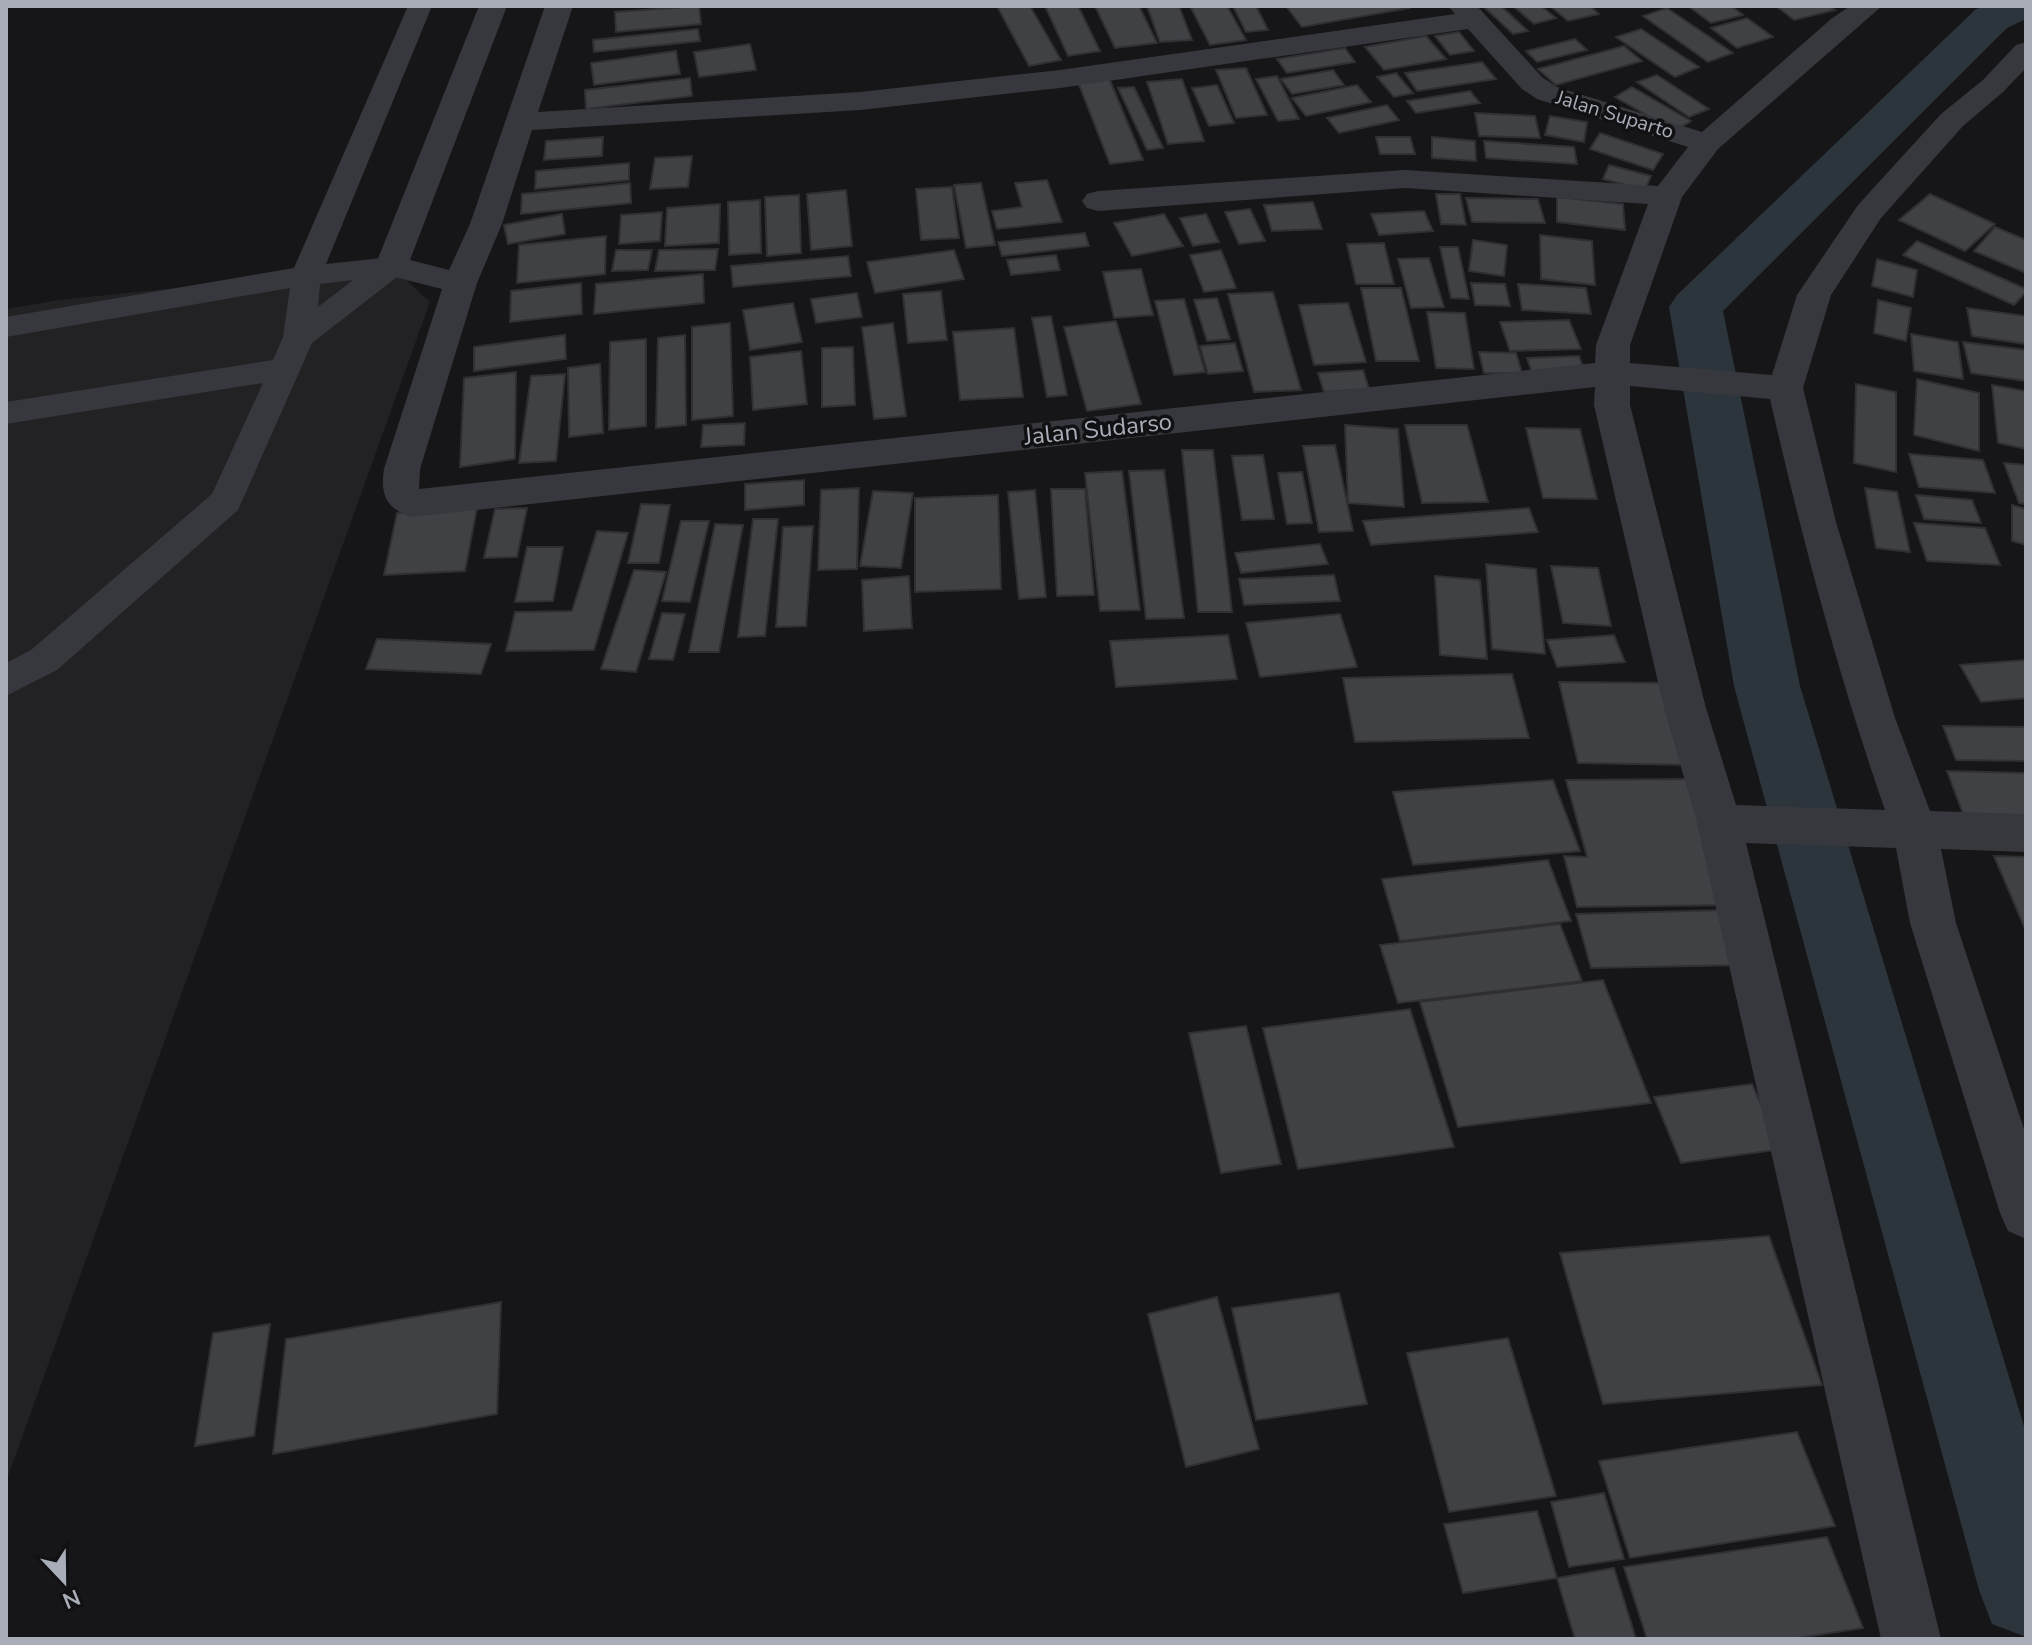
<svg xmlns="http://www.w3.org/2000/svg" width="2032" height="1645" font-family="'Nunito Sans',sans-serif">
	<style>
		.built { fill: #222225 }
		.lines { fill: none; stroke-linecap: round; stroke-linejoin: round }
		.canal { fill: #2c353c; fill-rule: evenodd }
		.building { fill: #404145; stroke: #303034; stroke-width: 2 }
		.lane { fill: #37383d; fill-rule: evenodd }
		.street { fill: #37383d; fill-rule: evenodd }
		.labels { text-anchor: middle; stroke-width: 7; stroke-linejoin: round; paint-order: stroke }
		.far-street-label { font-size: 20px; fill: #a8adb8; stroke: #111113 }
		.street-label { font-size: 24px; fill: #a8adb8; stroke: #111113 }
	</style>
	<rect width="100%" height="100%" fill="#161618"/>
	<!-- built -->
	<path class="built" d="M391 266 430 302 6 1482V309L59 300Z"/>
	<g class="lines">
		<!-- canal -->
		<path class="canal" d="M1983 6H2026V19L2007 28 1723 311 1800 686 2026 1433V1637L1992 1624 1979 1590 1734 686 1669 307 1677 295 1975 10Z"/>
	</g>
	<!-- building -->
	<g class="building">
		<path d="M699 6 701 24 616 32 615 12Z"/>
		<path d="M997 6H1030L1061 60 1029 66Z"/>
		<path d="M1045 6H1078L1100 51 1068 56Z"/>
		<path d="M1095 6H1139L1157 43 1115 48Z"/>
		<path d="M1147 6H1179L1192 40 1160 42Z"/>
		<path d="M1190 6H1227L1246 40 1210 45Z"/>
		<path d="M1233 6H1256L1268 30 1246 32Z"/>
		<path d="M1286 6H1407L1409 8 1302 27Z"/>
		<path d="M1483 6H1501L1528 31 1513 34Z"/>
		<path d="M1513 6H1541L1556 18 1534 24Z"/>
		<path d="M1550 6H1590L1599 14 1568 21Z"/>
		<path d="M1688 6H1731L1743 15 1711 23Z"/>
		<path d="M1776 6H1829L1835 10 1794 20Z"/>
		<path d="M1667 8 1733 53 1708 62 1643 16Z"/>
		<path d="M1747 18 1773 37 1737 48 1711 28Z"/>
		<path d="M698 29 700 41 594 52 593 40Z"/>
		<path d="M1641 29 1699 67 1675 77 1616 37Z"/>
		<path d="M1459 32 1474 51 1450 55 1435 36Z"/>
		<path d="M1426 36 1446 59 1384 70 1365 47Z"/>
		<path d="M1575 39 1587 50 1537 62 1526 51Z"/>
		<path d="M750 44 756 70 699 77 694 52Z"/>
		<path d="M1624 46 1642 61 1556 85 1538 69Z"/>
		<path d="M1345 48 1355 62 1287 73 1277 59Z"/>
		<path d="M676 51 680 74 594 85 591 63Z"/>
		<path d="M1482 62 1496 79 1417 91 1405 73Z"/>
		<path d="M1246 68 1267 115 1236 118 1216 70Z"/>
		<path d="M1333 70 1344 85 1292 94 1281 79Z"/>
		<path d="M1396 73 1413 93 1394 97 1377 77Z"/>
		<path d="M1657 75 1709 109 1689 117 1637 82Z"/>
		<path d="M1277 76 1299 119 1278 121 1256 79Z"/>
		<path d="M690 78 692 96 586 109 585 90Z"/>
		<path d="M1109 78 1143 160 1110 164 1078 82Z"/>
		<path d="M1182 79 1204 141 1168 144 1147 82Z"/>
		<path d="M1217 85 1234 123 1209 126 1192 88Z"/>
		<path d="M1357 85 1371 102 1306 116 1292 98Z"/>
		<path d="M1134 87 1163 148 1147 150 1118 88Z"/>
		<path d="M1632 87 1691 121 1675 131 1615 97Z"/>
		<path d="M1470 91 1480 103 1416 113 1407 101Z"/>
		<path d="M1387 105 1399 120 1339 133 1327 118Z"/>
		<path d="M1475 113 1535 116 1540 138 1479 136Z"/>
		<path d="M1550 116 1587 122 1584 142 1545 135Z"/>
		<path d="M1600 133 1663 154 1653 170 1590 149Z"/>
		<path d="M603 137 602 156 544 160 546 141Z"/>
		<path d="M1376 137H1410L1415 154H1380Z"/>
		<path d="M1432 137 1475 141 1476 161 1432 158Z"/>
		<path d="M1484 141 1574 147 1577 164 1486 158Z"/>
		<path d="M692 156 688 187 650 189 655 158Z"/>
		<path d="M629 163V180L535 189 536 171Z"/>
		<path d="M1609 165 1651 176 1645 190 1603 179Z"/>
		<path d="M1047 180 1062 222 997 229 992 211 1022 207 1015 183Z"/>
		<path d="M630 183 631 203 521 214 522 194Z"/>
		<path d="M981 183 995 245 966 248 954 185Z"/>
		<path d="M952 187 959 238 921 240 916 189Z"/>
		<path d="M846 190 852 246 811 250 807 194Z"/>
		<path d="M1436 194H1460L1466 225 1441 224Z"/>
		<path d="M1930 194 1995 224 1965 251 1899 220Z"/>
		<path d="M799 195 801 253 767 256 765 197Z"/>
		<path d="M1557 197 1623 204 1625 230 1557 222Z"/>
		<path d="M1466 198 1538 199 1545 223 1472 222Z"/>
		<path d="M760 200 761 253 729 255 728 202Z"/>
		<path d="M1313 202 1322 229 1272 231 1264 205Z"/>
		<path d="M720 204 719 243 665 246 667 208Z"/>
		<path d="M1250 209 1265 241 1239 244 1225 212Z"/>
		<path d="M1424 211 1433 231 1379 235 1371 214Z"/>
		<path d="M662 212 660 241 619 244 621 215Z"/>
		<path d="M562 214 565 234 508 244 504 225Z"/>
		<path d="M1164 214 1183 246 1132 256 1114 223Z"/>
		<path d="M1206 214 1219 242 1193 246 1180 218Z"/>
		<path d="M1995 227 2026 240V273L1974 251Z"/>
		<path d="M1085 233 1089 246 1002 256 998 242Z"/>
		<path d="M1540 235 1592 241 1595 285 1541 279Z"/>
		<path d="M606 236 605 274 517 283 519 245Z"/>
		<path d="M1473 240 1507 245 1504 276 1469 271Z"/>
		<path d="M1917 241 2026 289V292L2014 305 1903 255Z"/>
		<path d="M1384 243 1394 284H1356L1347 244Z"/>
		<path d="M1440 247H1458L1469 299 1451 298Z"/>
		<path d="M718 249 715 270 655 271 659 250Z"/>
		<path d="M616 250H652L648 270 612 271Z"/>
		<path d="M954 250 964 279 875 293 867 262Z"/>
		<path d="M1221 250 1236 288 1204 292 1190 255Z"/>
		<path d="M1056 255 1060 270 1011 275 1007 260Z"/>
		<path d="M848 256 851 276 733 287 731 266Z"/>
		<path d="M1429 258 1444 307 1411 308 1398 259Z"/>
		<path d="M1877 259 1917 270 1913 297 1872 286Z"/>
		<path d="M1141 269 1153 315 1114 318 1103 272Z"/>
		<path d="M703 274 704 303 594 314 596 284Z"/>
		<path d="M581 283 582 314 510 322 511 291Z"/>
		<path d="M1471 283 1505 284 1510 306 1475 305Z"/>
		<path d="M1518 284 1586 288 1591 314 1522 310Z"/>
		<path d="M1361 288H1401L1419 361H1376Z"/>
		<path d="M941 291 947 340 908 343 903 294Z"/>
		<path d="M1273 292 1301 390 1254 392 1228 294Z"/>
		<path d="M857 293 862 317 816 323 811 299Z"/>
		<path d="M1217 298 1230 339 1207 341 1194 300Z"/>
		<path d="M1184 299 1205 372 1174 375 1155 301Z"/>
		<path d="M1878 300 1911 308 1906 341 1874 333Z"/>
		<path d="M793 303 802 342 750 350 743 310Z"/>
		<path d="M1348 303 1366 362 1314 365 1299 305Z"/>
		<path d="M1967 308 2026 316V344L1972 336Z"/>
		<path d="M1427 312 1465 313 1474 369 1436 368Z"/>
		<path d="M1051 316 1067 395 1047 397 1032 318Z"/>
		<path d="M1569 320 1581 349 1510 351 1500 322Z"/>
		<path d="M1116 321 1141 404 1087 411 1064 327Z"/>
		<path d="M730 323 733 416 692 420V327Z"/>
		<path d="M893 323 906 416 874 419 862 327Z"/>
		<path d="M1014 328 1023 397 960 400 953 332Z"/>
		<path d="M1911 334 1958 342 1963 379 1914 371Z"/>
		<path d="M565 335 566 359 474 371V347Z"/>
		<path d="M685 335 686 425 656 428 658 338Z"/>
		<path d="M646 339V426L609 430 610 342Z"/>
		<path d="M1963 342 2026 350V381L1971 373Z"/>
		<path d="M1235 343 1243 371 1208 374 1200 346Z"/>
		<path d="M853 347 855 405 822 407V348Z"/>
		<path d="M801 351 807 404 753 410 750 357Z"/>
		<path d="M1479 352 1516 353 1522 373H1484Z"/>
		<path d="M1579 356 1584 370 1532 373 1527 358Z"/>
		<path d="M600 364 603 433 569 437 568 368Z"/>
		<path d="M1363 370 1369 389 1324 392 1318 373Z"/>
		<path d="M516 372 515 459 460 467 464 378Z"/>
		<path d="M565 374 556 461 519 463 531 376Z"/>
		<path d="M1917 379 1979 393V451L1914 435Z"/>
		<path d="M1856 384 1896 392V472L1854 463Z"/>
		<path d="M1992 385 2026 391V449L1998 443Z"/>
		<path d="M745 423 744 445 701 447 703 425Z"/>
		<path d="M1345 425 1398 429 1404 507 1348 503Z"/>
		<path d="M1405 425H1467L1488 502 1422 503Z"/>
		<path d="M1526 428 1580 429 1597 499 1543 498Z"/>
		<path d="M1335 445 1353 531 1319 532 1303 446Z"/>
		<path d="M1182 450H1213L1232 612H1198Z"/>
		<path d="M1909 454 1983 460 1995 493 1919 487Z"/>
		<path d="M1263 455 1274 519 1242 520 1232 456Z"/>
		<path d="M2004 463 2026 465V504L2019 503Z"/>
		<path d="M1164 470 1184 618 1146 619 1129 471Z"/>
		<path d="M1122 471 1140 610 1100 611 1085 473Z"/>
		<path d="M1302 472 1312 523 1287 524 1278 473Z"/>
		<path d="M804 480V505L745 510V484Z"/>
		<path d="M859 488 857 569 818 570 821 490Z"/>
		<path d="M1865 488 1897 492 1910 552 1876 548Z"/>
		<path d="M1051 489H1085L1094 595 1057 596Z"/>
		<path d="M1035 490 1046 597 1019 599 1008 492Z"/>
		<path d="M873 491 913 493 901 568 860 566Z"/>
		<path d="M998 495 1001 589 915 592V498Z"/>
		<path d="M1916 495 1972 500 1981 523 1924 519Z"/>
		<path d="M641 504 670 505 659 563H628Z"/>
		<path d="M2012 505 2026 509V545L2012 541Z"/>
		<path d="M477 508 465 571 384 575 397 513Z"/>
		<path d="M527 508 517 557 484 558 495 509Z"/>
		<path d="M1529 508 1538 532 1371 545 1363 521Z"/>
		<path d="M753 519H778L765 636 738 637Z"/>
		<path d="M681 521H709L690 602 662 601Z"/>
		<path d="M1914 523 1985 528 2000 565 1927 561Z"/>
		<path d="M715 524 743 525 719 652H689Z"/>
		<path d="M813 526 806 626 776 627 783 527Z"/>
		<path d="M597 531 628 533 594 650 506 651 515 612 572 611Z"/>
		<path d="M1320 544 1328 564 1241 573 1235 553Z"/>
		<path d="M527 547H563L553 601 515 602Z"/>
		<path d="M1486 564 1536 569 1545 654 1492 649Z"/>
		<path d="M1551 566 1598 568 1611 626 1563 623Z"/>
		<path d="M634 570 666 572 636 672 601 669Z"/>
		<path d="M1334 575 1340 601 1244 605 1239 579Z"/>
		<path d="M909 576 912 628 864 631 862 580Z"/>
		<path d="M1435 576 1480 580 1487 659 1440 655Z"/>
		<path d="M662 613 685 614 673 660 649 659Z"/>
		<path d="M1340 614 1357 667 1260 677 1246 623Z"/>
		<path d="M1228 635 1237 679 1116 687 1110 641Z"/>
		<path d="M1614 635 1625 662 1557 667 1547 640Z"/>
		<path d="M377 639 491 644 481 674 366 669Z"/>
		<path d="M2026 660V698L1981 702 1960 665Z"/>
		<path d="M1512 674 1529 738 1355 742 1343 678Z"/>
		<path d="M1559 682 1671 683 1695 765 1578 763Z"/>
		<path d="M1943 726 2026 727V761L1956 760Z"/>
		<path d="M1947 771 2026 773V828L1968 827Z"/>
		<path d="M1689 779 1731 905 1577 907 1564 856 1587 857 1566 780Z"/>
		<path d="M1553 780 1580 851 1413 865 1393 792Z"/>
		<path d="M1994 856 2026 857V931Z"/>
		<path d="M1548 860 1571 921 1400 941 1382 879Z"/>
		<path d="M1725 910 1743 965 1591 968 1576 914Z"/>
		<path d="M1560 924 1582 981 1398 1003 1380 945Z"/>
		<path d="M1603 980 1651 1103 1458 1127 1420 1002Z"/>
		<path d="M1410 1009 1454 1147 1298 1169 1263 1028Z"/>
		<path d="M1246 1026 1281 1164 1221 1173 1189 1033Z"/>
		<path d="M1752 1084 1781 1149 1681 1163 1654 1097Z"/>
		<path d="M1769 1236 1822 1385 1603 1404 1560 1253Z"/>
		<path d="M1339 1293 1367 1404 1256 1420 1232 1308Z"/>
		<path d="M1217 1297 1259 1449 1186 1467 1148 1314Z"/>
		<path d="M501 1302 497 1414 273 1454 286 1339Z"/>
		<path d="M270 1324 254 1436 195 1446 213 1333Z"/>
		<path d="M1508 1338 1556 1496 1449 1512 1407 1353Z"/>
		<path d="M1797 1432 1835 1526 1630 1558 1599 1461Z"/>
		<path d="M1604 1493 1624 1559 1569 1567 1551 1502Z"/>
		<path d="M1537 1511 1557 1578 1463 1593 1444 1524Z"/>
		<path d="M1827 1537 1863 1628 1792 1639H1647L1624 1567Z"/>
		<path d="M1614 1568 1636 1639H1575L1557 1578Z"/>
	</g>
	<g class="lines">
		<!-- lane -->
		<path class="lane" d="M408 6H432L326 264 391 257 402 259 406 266 402 273 312 343 238 510 57 670 6 696V663L31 650 212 494 263 383 6 424V402L273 360 283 337 290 288 6 337V317L294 268ZM353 280 318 307 320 284Z"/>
		<!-- street -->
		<path class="street" d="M479 6H507L410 260 449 270 470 224 545 6H573L538 112 860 92 1060 70 1455 14 1448 6H1477L1542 77 1557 87 1702 132 1831 19 1850 6H1882L1718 149 1682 197 1630 345V363L1772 375 1797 295 1858 205 1941 114 1983 80 2016 45 2026 42V68L2003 92 1963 126 1881 218 1831 295 1803 388 1836 522 1895 718 1930 811 2026 814V852L1941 849 1956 923 2026 1135V1239L2008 1231 2000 1213 1910 923 1896 848 1746 843 1941 1639H1881L1696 819 1664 708 1594 405 1595 387 412 517C386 509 380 495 384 469L442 289 379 273 375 266ZM1468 29 1522 89 1537 99 1688 147 1658 186 1405 170 1098 191 1087 194 1082 201 1087 208 1098 211 1405 188 1648 204 1596 345 1595 363 419 489 420 469 477 283 502 224 532 130 860 110 1060 88ZM1630 386 1770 399C1802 538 1838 675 1885 810L1736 805 1706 708 1630 405Z"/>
	</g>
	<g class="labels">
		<!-- far-street labels -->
		<g class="far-street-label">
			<text transform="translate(1615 114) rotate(17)" y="7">Jalan Suparto</text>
		</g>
		<!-- street labels -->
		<g class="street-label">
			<text transform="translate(1098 429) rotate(-6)" y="8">Jalan Sudarso</text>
		</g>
	</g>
	<!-- border -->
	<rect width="2032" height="1645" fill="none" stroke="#a8adb8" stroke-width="16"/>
	<!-- north arrow -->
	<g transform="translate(64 1581) rotate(158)" stroke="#111113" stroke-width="6" paint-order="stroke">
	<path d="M0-6L14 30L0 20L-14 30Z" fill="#a8adb8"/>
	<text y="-12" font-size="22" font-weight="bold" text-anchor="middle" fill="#a8adb8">N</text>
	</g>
</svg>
